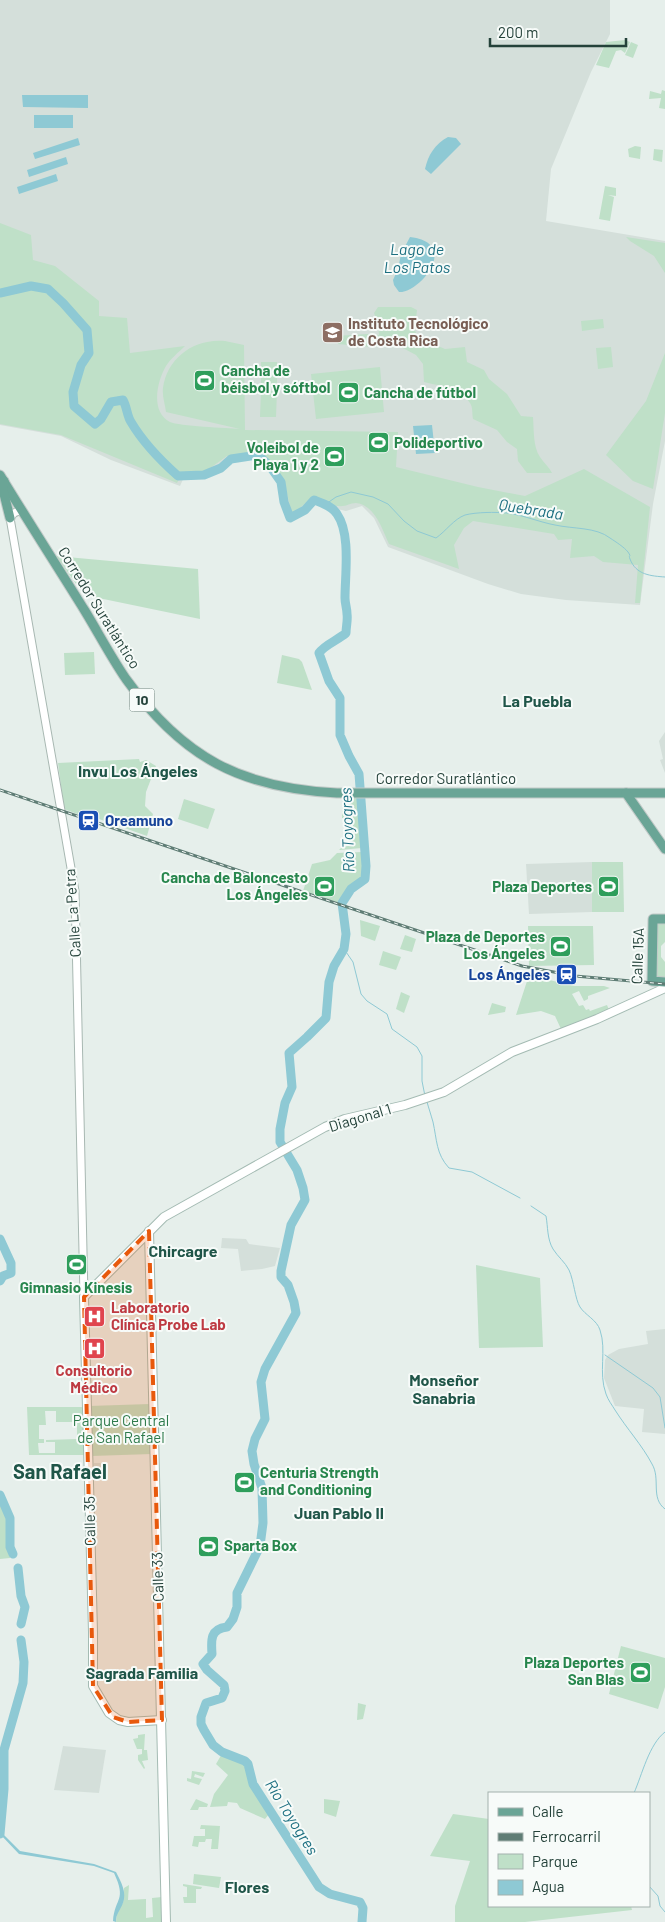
<svg xmlns="http://www.w3.org/2000/svg" width="665" height="1922" font-family="Barlow,sans-serif">
	<style>
		.built { fill: #d4dfda }
		.green { fill: #bfe0c8; fill-rule: evenodd }
		.water { fill: #8ec9d4 }
		.lines { fill: none; stroke-linecap: round; stroke-linejoin: round }
		.stream { stroke: #8ec9d4; stroke-width: 1 }
		.river { stroke: #8ec9d4; stroke-width: 9 }
		.tertiary-casing { stroke: #a8b8b2; stroke-width: 9 }
		.secondary-casing { stroke: #a4bbb3; stroke-width: 10 }
		.primary-casing { stroke: #c2cac8; stroke-width: 11 }
		.tertiary { stroke: #fff; stroke-width: 7 }
		.secondary { stroke: #fff; stroke-width: 8 }
		.primary { stroke: #6aa596; stroke-width: 9 }
		.rail-casing { stroke: #5f7d75; stroke-width: 3 }
		.rail { stroke: #f7fbf9; stroke-width: 1; stroke-dasharray: 4; stroke-linecap: butt }
		.marked { fill: #e8590c; fill-opacity: 0.2; stroke: #e8590c; stroke-width: 4; stroke-dasharray: 10 6; stroke-linejoin: round }
		.labels { text-anchor: middle; stroke-width: 4; stroke-linejoin: round; paint-order: stroke }
		.shield { fill: #f7fbf9; stroke: #637a73; stroke-width: 1 }
		.shield-label { font-size: 14px; font-weight: bold; fill: #24423a }
		.education-label { font-size: 15px; font-weight: bold; fill: #785e54; stroke: #f7fbf9; text-anchor: start }
		.leisure-label { font-size: 15px; font-weight: bold; fill: #27864d; stroke: #f7fbf9; text-anchor: start }
		.street-label { font-size: 15px; fill: #24423a; stroke: #f7fbf9 }
		.transit-label { font-size: 15px; font-weight: bold; fill: #164399; stroke: #f7fbf9; text-anchor: start }
		.health-label { font-size: 15px; font-weight: bold; fill: #be3a42; stroke: #f7fbf9; text-anchor: start }
		.park-label { font-size: 15px; fill: #2d7a4b; stroke: #f7fbf9 }
		.water-label { font-size: 16px; font-style: italic; fill: #1c6f80; stroke: #f7fbf9 }
		.neighbourhood-label { font-size: 16px; font-weight: bold; fill: #1f5548; stroke: #f7fbf9 }
		.district-label { font-size: 20px; font-weight: bold; fill: #1f5548; stroke: #f7fbf9 }
	</style>
	<rect width="100%" height="100%" fill="#e6efeb"/>
	<!-- built -->
	<g class="built">
		<path d="M0 0H610V34L591 72 551 169 546 221 665 241V441L653 504 640 605 566 600 521 594 488 584 388 547 374 518 362 506 346 511 333 508 314 500 305 509 291 518 284 502 280 480 269 465 259 455 232 459 221 469 204 475H185L180 486 111 460 61 436 0 425Z"/>
		<path d="M665 732V773L660 760 663 759 659 741Z"/>
		<path d="M592 862V912L529 914 526 864Z"/>
		<path d="M222 1238 246 1239 249 1244 280 1248 275 1266 262 1269 241 1271 238 1249 221 1248Z"/>
		<path d="M665 1329V1434L642 1432 644 1409 615 1406 604 1378 605 1360 608 1355 619 1349 648 1344 646 1331Z"/>
		<path d="M94 1463H106V1478L94 1479Z"/>
		<path d="M63 1746 106 1750 99 1793 54 1790Z"/>
	</g>
	<!-- green -->
	<g class="green">
		<path d="M625 40 630 42 625 53 621 50 616 51 609 68 596 65 606 42Z"/>
		<path d="M631 42 638 45 633 58 625 55Z"/>
		<path d="M662 90 665 91V109L659 108 661 98 649 99 650 91 661 94Z"/>
		<path d="M635 146 641 147 640 159 629 157 628 149Z"/>
		<path d="M654 149 663 150 662 162 653 160Z"/>
		<path d="M605 186 616 188V196L608 195 614 197 610 221 599 219Z"/>
		<path d="M0 223 31 235 33 260 55 266 99 301V316L127 318 130 353 185 346C179 352 170 359 166 366 157 381 150 412 170 422 179 426 227 428 240 429L166 412C165 404 162 396 163 388 167 358 194 338 225 341 231 342 238 344 244 345L245 430 398 432 396 467 478 487 525 496 584 469 650 507 640 603H635L638 565 603 562 594 556 570 558 572 539 558 540 554 534 473 521 464 528 454 545 459 569 389 544C382 529 375 505 356 503 349 503 347 507 337 506 328 505 321 498 311 498L292 515 284 480 261 454 227 456 206 471 182 473 177 483 61 435 0 424Z"/>
		<path d="M626 237 665 243V273L654 256 630 241Z"/>
		<path d="M378 307H411L417 310 416 319 420 324 414 329 419 338 445 349 465 347 467 362 484 370 489 379 507 394 521 416 533 417C534 430 533 447 540 457 544 463 549 467 552 473H527L518 461 517 449 507 442 497 430 473 419C472 414 473 407 470 403 460 388 440 386 424 382L423 364 416 355 399 346 371 347 338 344 335 336 367 334 379 335 378 324 374 313Z"/>
		<path d="M603 319 604 328 582 331 581 321Z"/>
		<path d="M611 347 613 367 598 369 596 348Z"/>
		<path d="M665 353V413L653 489 633 481 606 455 646 401Z"/>
		<rect x="261" y="362" width="16" height="26"/>
		<path d="M380 367 384 412 316 419 311 374Z"/>
		<path d="M261 391H277L276 417H260Z"/>
		<path d="M56 556 198 569 200 619 84 595Z"/>
		<path d="M94 652 95 674 65 675 64 653Z"/>
		<path d="M282 655 299 659 302 662 312 690 277 683Z"/>
		<path d="M139 759 140 762 146 760 156 766 146 792 145 806 153 814 147 836 82 813 80 815 64 809 58 763Z"/>
		<path d="M342 798H358L362 848 339 850 342 847 348 846V838H353V818H342Z"/>
		<path d="M184 799 215 809 208 829 178 819Z"/>
		<path d="M362 852V877L349 887 340 903 303 891 312 864 330 860 337 853Z"/>
		<path d="M592 862H623L624 912H592Z"/>
		<path d="M360 920 380 926 375 941 361 936Z"/>
		<path d="M655 922H665V942L661 946V957L665 962V978H655Z"/>
		<path d="M528 926H593L594 965 529 966Z"/>
		<path d="M405 935 416 939 412 952 400 949Z"/>
		<path d="M383 951 401 957 396 970 379 965Z"/>
		<path d="M529 975 574 986H604L610 988 588 996V999L584 1001 579 991 572 994 579 1006 583 1005 586 1010 589 1009 590 1011 607 1005 609 1010 585 1021 561 1029 555 1016 541 1011 516 1015Z"/>
		<path d="M401 992 410 996 404 1013 396 1009Z"/>
		<path d="M492 1003 506 1007 505 1012 488 1015Z"/>
		<path d="M476 1265 540 1278 543 1347 479 1348Z"/>
		<path d="M150 1404 152 1454 91 1456 89 1406Z"/>
		<path d="M27 1407H84L85 1455H29ZM45 1411H56V1422H77V1439L46 1440V1442H55V1453H39L38 1443H44V1439H39V1425H46Z"/>
		<path d="M0 1500 7 1518 10 1558 0 1559Z"/>
		<path d="M621 1646 665 1658V1687L658 1709 609 1694Z"/>
		<path d="M358 1703 366 1705 363 1719 357 1720Z"/>
		<path d="M145 1734 144 1750H147L148 1760 142 1761 145 1768 144 1769 138 1760V1755L142 1754V1749H137L133 1739 138 1738V1735Z"/>
		<path d="M223 1752 245 1761 248 1764 253 1784 271 1812 265 1819 240 1808 237 1803 228 1802 227 1806 210 1807 214 1794 228 1775 216 1764Z"/>
		<path d="M192 1771 205 1773 203 1777 195 1774 194 1777 202 1779 199 1785 187 1781V1778L191 1779Z"/>
		<path d="M196 1799 208 1804 207 1807H199L198 1810H190Z"/>
		<path d="M324 1799 340 1801 336 1817 324 1813Z"/>
		<path d="M453 1814 489 1819V1906H631L632 1910 525 1922H455V1906L470 1861 430 1856Z"/>
		<path d="M201 1825 220 1826 218 1849H211L212 1839H206L205 1842H199L198 1847 192 1846 194 1836H205V1829H200Z"/>
		<path d="M194 1874 221 1877 219 1888 193 1884Z"/>
		<path d="M183 1884 202 1887 201 1889H196V1903H184L183 1897H187V1887L183 1886Z"/>
		<path d="M129 1885 128 1900 146 1899V1918L153 1917 152 1898 162 1897 164 1922H116L117 1911 123 1903 124 1888Z"/>
	</g>
	<!-- water -->
	<g class="water">
		<path d="M22 95H88V108L23 107Z"/>
		<rect x="34" y="115" width="39" height="13"/>
		<path d="M448 137 456 138 461 144 431 174 425 169C428 155 435 144 448 137Z"/>
		<path d="M78 138 80 145 35 159 33 153Z"/>
		<path d="M66 157 68 164 29 177 27 170Z"/>
		<path d="M56 174 58 181 19 194 17 187Z"/>
		<path d="M410 237C461 243 420 293 399 292L394 285 393 280 398 269 401 254Z"/>
		<path d="M432 425 435 453 416 454 413 426Z"/>
		<path d="M0 1831 20 1851 94 1864 116 1872C121 1882 127 1892 123 1903 120 1911 116 1913 116 1922L113 1921C115 1897 127 1901 114 1873L94 1866 19 1854 0 1834Z"/>
	</g>
	<g class="lines">
		<!-- stream -->
		<g class="stream">
			<path d="M326 504 336 497 351 492 373 497 388 504 404 521 417 531 436 538C446 531 454 519 465 515 477 512 495 512 507 513 523 515 539 522 555 525 573 529 596 527 610 538 616 542 624 547 628 552 632 558 628 554 630 559 636 575 651 576 665 577"/>
			<path d="M344 949 353 962 361 994 367 1001 387 1014 392 1029 417 1047 422 1056V1081L425 1096"/>
			<path d="M427 1102C429 1109 431 1115 433 1122 437 1140 436 1154 449 1168L472 1172 520 1198"/>
			<path d="M531 1206 546 1216C548 1227 547 1239 553 1249 558 1257 565 1262 569 1270 574 1281 575 1299 580 1307 585 1315 597 1320 600 1330 607 1351 598 1372 606 1394 608 1400 612 1405 615 1410 627 1429 642 1445 652 1464 661 1479 650 1498 665 1509"/>
			<path d="M605 1355 653 1388 660 1397 665 1428"/>
			<path d="M634 1793C642 1775 649 1744 665 1732"/>
			<path d="M649 1886 658 1896 660 1906 665 1912"/>
		</g>
		<!-- river -->
		<g class="river">
			<path d="M0 293 31 286 48 289 63 303 87 330 89 353 81 365 73 392 74 406 95 424 101 419 111 402 123 400C127 407 127 416 131 422 144 444 160 460 178 476L204 475 221 468 231 459 258 455 269 465 281 482 284 502 290 518 305 510 314 500C322 503 332 506 337 514 351 534 345 574 345 598 345 604 347 608 347 614 348 620 346 627 346 633 338 640 324 645 319 653L329 681 340 698V735L349 756 359 774 366 866 365 879 351 889 342 903 346 934 344 949 334 966 329 982 326 1018 307 1037 289 1053 292 1087 285 1103 280 1129V1142L297 1170 303 1188 305 1200 291 1225 281 1271V1277L288 1285 294 1302 296 1313 265 1369 261 1382 265 1419 255 1439 252 1451 254 1464 262 1488 263 1523 260 1546 237 1593V1607L233 1619 227 1627C210 1629 211 1640 212 1654L203 1664 207 1670 224 1685 225 1691 222 1698 206 1703 201 1717V1724L204 1730 213 1745 222 1752 245 1761 248 1764 253 1784 319 1887 330 1894 360 1902 363 1908 362 1922"/>
			<path d="M0 1239 11 1263V1273L3 1276 0 1281"/>
			<path d="M0 1495 10 1518V1547L13 1554"/>
			<path d="M18 1568 21 1596 25 1607 21 1624"/>
			<path d="M0 1834 4 1789V1750L23 1683 24 1662 21 1640"/>
		</g>
		<defs>
			<path id="tertiary" d="M21 510 14 513 10 518 75 891 84 1297"/>
			<g id="secondary">
				<path d="M149 1231 166 1922"/>
				<path d="M162 1720 128 1722 119 1720 109 1713 93 1686V1632L84 1297 164 1217 325 1127 345 1119 405 1105 444 1092 512 1052 597 1019 665 988"/>
			</g>
			<g id="primary">
				<path d="M0 475C28 521 57 566 85 611 99 634 111 657 126 679 183 758 241 788 337 793H665"/>
				<path d="M4 481 3 490 10 518"/>
				<path d="M626 793 665 849"/>
				<path d="M665 919H653L652 981 665 982"/>
			</g>
		</defs>
		<!-- tertiary casing -->
		<use href="#tertiary" class="tertiary-casing"/>
		<!-- secondary casing -->
		<use href="#secondary" class="secondary-casing"/>
		<!-- primary casing -->
		<use href="#primary" class="primary-casing"/>
		<!-- tertiary -->
		<use href="#tertiary" class="tertiary"/>
		<!-- secondary -->
		<use href="#secondary" class="secondary"/>
		<!-- primary -->
		<use href="#primary" class="primary"/>
		<defs>
			<path id="rail" d="M0 790 522 966 575 976 665 984"/>
		</defs>
		<!-- rail casing -->
		<use href="#rail" class="rail-casing"/>
		<!-- rail -->
		<use href="#rail" class="rail"/>
	</g>
	<!-- marked area -->
	<path class="marked" d="M149 1231 162 1720 128 1722 113 1717 93 1686 84 1297Z"/>
	<!-- icons -->
	<defs>
		<symbol id="university-square" viewBox="-11 -11 22 22"><rect x="-9" y="-9" width="18" height="18" rx="4" fill="#8d6e63" stroke="#f7fbf9"/><path d="M0-5L7-2L0 1L-7-2ZM-4 1L0 2.5L4 1V4Q0 6-4 4Z" fill="#fff"/></symbol>
		<symbol id="stadium-square" viewBox="-11 -11 22 22"><rect x="-9" y="-9" width="18" height="18" rx="4" fill="#2e9e5b" stroke="#f7fbf9"/><path d="M0-5a6.5 5 0 1 0 0 10a6.5 5 0 1 0 0-10ZM-3.5-1.8h7v3.6h-7Z" fill="#fff"/></symbol>
		<symbol id="station-square" viewBox="-11 -11 22 22"><rect x="-9" y="-9" width="18" height="18" rx="4" fill="#1a4fb4" stroke="#f7fbf9"/><path d="M-3-6H3Q5-6 5-4V2Q5 4 3 4L4.5 6H3L1.5 4h-3L-3 6H-4.5L-3 4Q-5 4-5 2V-4Q-5-6-3-6ZM-3.5-4v3h7v-3ZM-3.5 1v1.5H-2V1ZM2 1v1.5H3.5V1Z" fill="#fff"/></symbol>
		<symbol id="hospital-square" viewBox="-11 -11 22 22"><rect x="-9" y="-9" width="18" height="18" rx="4" fill="#e0444e" stroke="#f7fbf9"/><path d="M-5-5h3v3.5h4V-5h3V5h-3V1.5h-4V5h-3Z" fill="#fff"/></symbol>
	</defs>
	<g fill-rule="evenodd">
		<use href="#university-square" x="320" y="320" width="25" height="25"/>
		<use href="#stadium-square" x="192" y="368" width="25" height="25"/>
		<use href="#stadium-square" x="336" y="380" width="25" height="25"/>
		<use href="#stadium-square" x="366" y="430" width="25" height="25"/>
		<use href="#stadium-square" x="322" y="444" width="25" height="25"/>
		<use href="#station-square" x="76" y="808" width="25" height="25"/>
		<use href="#stadium-square" x="312" y="874" width="25" height="25"/>
		<use href="#stadium-square" x="596" y="874" width="25" height="25"/>
		<use href="#stadium-square" x="548" y="934" width="25" height="25"/>
		<use href="#station-square" x="554" y="962" width="25" height="25"/>
		<use href="#stadium-square" x="64" y="1252" width="25" height="25"/>
		<use href="#hospital-square" x="82" y="1304" width="25" height="25"/>
		<use href="#hospital-square" x="82" y="1336" width="25" height="25"/>
		<use href="#stadium-square" x="232" y="1470" width="25" height="25"/>
		<use href="#stadium-square" x="196" y="1534" width="25" height="25"/>
		<use href="#stadium-square" x="628" y="1660" width="25" height="25"/>
	</g>
	<g class="labels">
		<!-- shield labels -->
		<rect class="shield" x="129.5" y="688.5" width="25" height="23" rx="4"/>
		<g class="shield-label">
			<text x="142" y="705">10</text>
		</g>
		<!-- education labels -->
		<g class="education-label">
			<text x="348" y="329">Instituto Tecnológico<tspan x="348" dy="17">de Costa Rica</tspan></text>
		</g>
		<!-- leisure labels -->
		<g class="leisure-label">
			<text x="221" y="376">Cancha de<tspan x="221" dy="17">béisbol y sóftbol</tspan></text>
			<text x="364" y="398">Cancha de fútbol</text>
			<text x="394" y="448">Polideportivo</text>
			<text x="319" y="453" text-anchor="end">Voleibol de<tspan x="319" dy="17">Playa 1 y 2</tspan></text>
			<text x="308" y="883" text-anchor="end">Cancha de Baloncesto<tspan x="308" dy="17">Los Ángeles</tspan></text>
			<text x="592" y="892" text-anchor="end">Plaza Deportes</text>
			<text x="545" y="942" text-anchor="end">Plaza de Deportes<tspan x="545" dy="17">Los Ángeles</tspan></text>
			<text x="76" y="1293" text-anchor="middle">Gimnasio Kinesis</text>
			<text x="260" y="1478">Centuria Strength<tspan x="260" dy="17">and Conditioning</tspan></text>
			<text x="224" y="1551">Sparta Box</text>
			<text x="624" y="1668" text-anchor="end">Plaza Deportes<tspan x="624" dy="17">San Blas</tspan></text>
		</g>
		<!-- street labels -->
		<g class="street-label">
			<text transform="translate(99 608) rotate(58)" y="5">Corredor Suratlántico</text>
			<text x="446" y="784">Corredor Suratlántico</text>
			<text transform="translate(73 913) rotate(-94)" y="5">Calle La Petra</text>
			<text transform="translate(638 956) rotate(-88)" y="5">Calle 15A</text>
			<text transform="translate(360 1118) rotate(-17)" y="5">Diagonal 1</text>
			<text transform="translate(90 1521) rotate(-91)" y="5">Calle 35</text>
			<text transform="translate(158 1577) rotate(-92)" y="5">Calle 33</text>
		</g>
		<!-- transit labels -->
		<g class="transit-label">
			<text x="105" y="826">Oreamuno</text>
			<text x="550" y="980" text-anchor="end">Los Ángeles</text>
		</g>
		<!-- health labels -->
		<g class="health-label">
			<text x="111" y="1313">Laboratorio<tspan x="111" dy="17">Clínica Probe Lab</tspan></text>
			<text x="94" y="1376" text-anchor="middle">Consultorio<tspan x="94" dy="17">Médico</tspan></text>
		</g>
		<!-- park labels -->
		<g class="park-label">
			<text x="121" y="1426">Parque Central<tspan x="121" dy="17">de San Rafael</tspan></text>
		</g>
		<!-- water labels -->
		<g class="water-label">
			<text x="417" y="255">Lago de<tspan x="417" dy="18">Los Patos</tspan></text>
			<text transform="translate(531 509) rotate(9)" y="6">Quebrada</text>
			<text transform="translate(347 830) rotate(-92)" y="6">Río Toyogres</text>
			<text transform="translate(292 1817) rotate(58)" y="6">Río Toyogres</text>
		</g>
		<!-- neighbourhood labels -->
		<g class="neighbourhood-label">
			<text x="537" y="707">La Puebla</text>
			<text x="138" y="777">Invu Los Ángeles</text>
			<text x="183" y="1257">Chircagre</text>
			<text x="444" y="1386">Monseñor<tspan x="444" dy="18">Sanabria</tspan></text>
			<text x="339" y="1519">Juan Pablo II</text>
			<text x="142" y="1679">Sagrada Familia</text>
			<text x="247" y="1893">Flores</text>
		</g>
		<!-- district labels -->
		<g class="district-label">
			<text x="60" y="1479">San Rafael</text>
		</g>
	</g>
	<!-- legend -->
	<rect x="488" y="1792" width="162" height="115" fill="#f7fbf9" stroke="#a3b1ad"/>
	<rect x="498" y="1808" width="25" height="8" fill="#6aa596" stroke="#a3b1ad"/>
	<text x="532" y="1817" font-size="15" fill="#24423a">Calle</text>
	<rect x="498" y="1833" width="25" height="8" fill="#5f7d75" stroke="#a3b1ad"/>
	<text x="532" y="1842" font-size="15" fill="#24423a">Ferrocarril</text>
	<rect x="498" y="1854" width="25" height="15" fill="#bfe0c8" stroke="#a3b1ad"/>
	<text x="532" y="1867" font-size="15" fill="#24423a">Parque</text>
	<rect x="498" y="1880" width="25" height="15" fill="#8ec9d4" stroke="#a3b1ad"/>
	<text x="532" y="1892" font-size="15" fill="#24423a">Agua</text>
	<!-- scale -->
	<path d="M490 38v8h136v-8" fill="none" stroke="#24423a" stroke-width="2.5"/>
	<text x="498" y="38" font-size="15" fill="#24423a" stroke="#f7fbf9" stroke-width="4" paint-order="stroke">200 m</text>
</svg>
